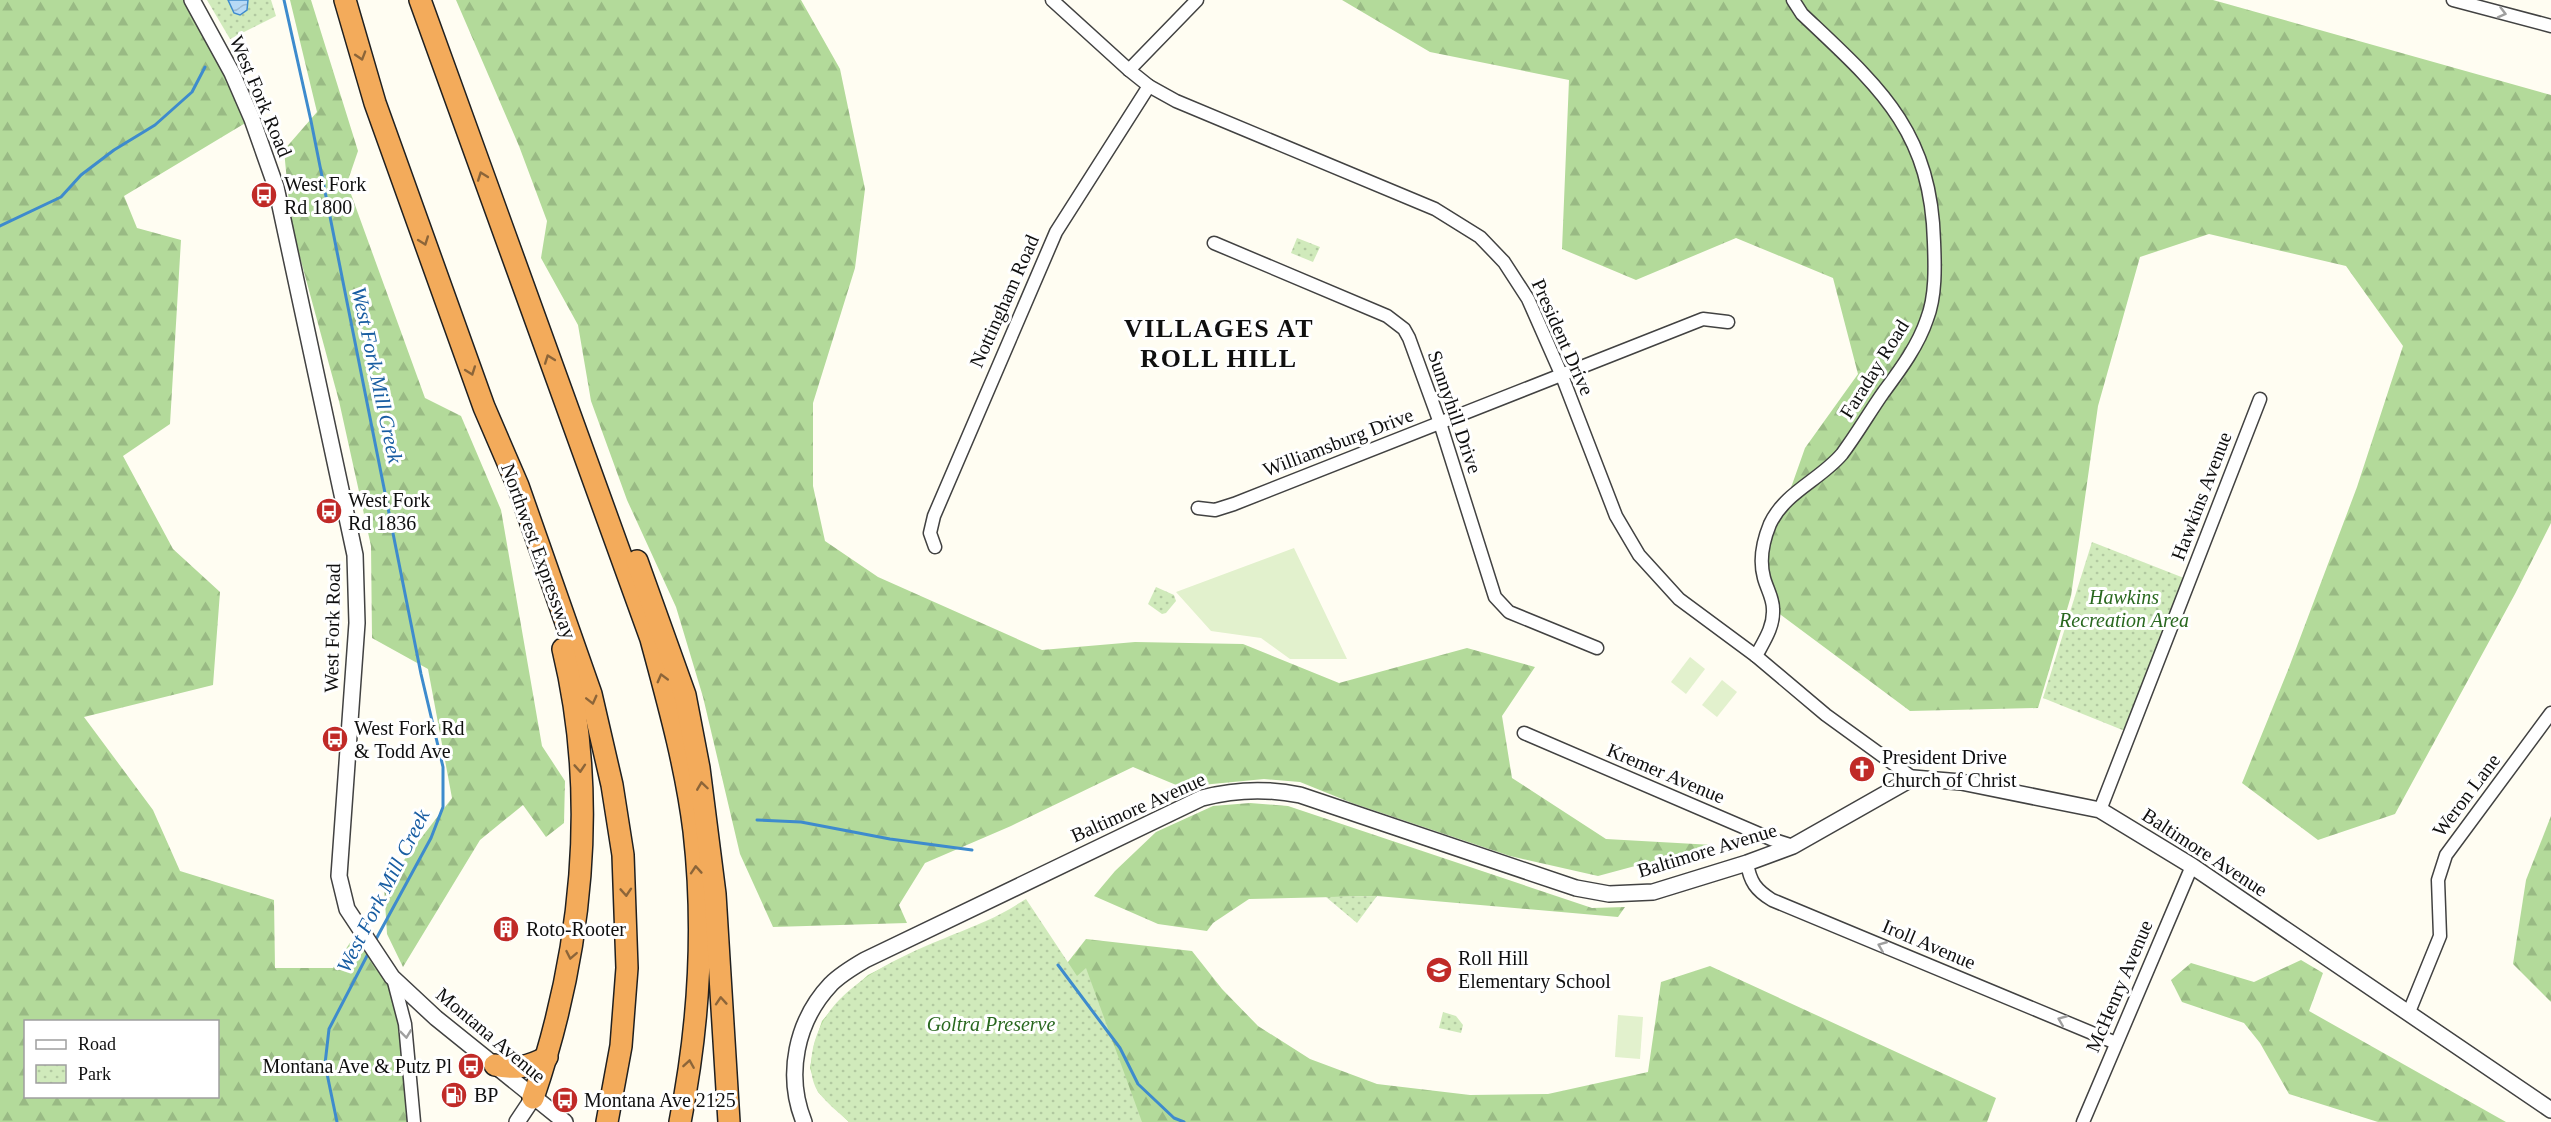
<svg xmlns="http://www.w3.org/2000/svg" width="2551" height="1122" font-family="'Times New Roman',serif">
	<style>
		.forest { fill: url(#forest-firs); fill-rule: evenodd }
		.park { fill: url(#park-dots) }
		.pitch { fill: #e2f1cd }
		.water { fill: url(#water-waves); stroke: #3e8bcd; stroke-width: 1.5 }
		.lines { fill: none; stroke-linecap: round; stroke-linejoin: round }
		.stream { stroke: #3e8bcd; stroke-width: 3 }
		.minor-casing { stroke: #424242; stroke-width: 15 }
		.tertiary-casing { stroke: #424242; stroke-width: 18 }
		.motorway-casing { stroke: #202020; stroke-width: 24 }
		.minor { stroke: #fff; stroke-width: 12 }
		.tertiary { stroke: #fff; stroke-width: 15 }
		.motorway { stroke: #f3ab5b; stroke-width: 21 }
		.oneway { stroke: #9f9f9f }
		.oneway2 { stroke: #8c6539 }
		.labels { text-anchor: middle; stroke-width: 6; stroke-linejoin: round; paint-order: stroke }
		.street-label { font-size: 20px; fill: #0f0f0f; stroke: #fff }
		.poi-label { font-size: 20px; fill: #0f0f0f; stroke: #fff; text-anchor: start }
		.park-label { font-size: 20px; font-style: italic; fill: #29681f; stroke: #fff }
		.water-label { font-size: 21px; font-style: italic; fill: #185da2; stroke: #fff }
		.district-label { font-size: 26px; font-weight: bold; letter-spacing: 1.5px; fill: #0f0f0f; stroke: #fff }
	</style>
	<defs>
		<pattern id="forest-firs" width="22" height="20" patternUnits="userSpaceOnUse" patternTransform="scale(1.5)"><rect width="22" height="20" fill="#b3da9a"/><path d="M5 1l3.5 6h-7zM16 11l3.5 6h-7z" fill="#99ba84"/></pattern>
		<pattern id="park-dots" width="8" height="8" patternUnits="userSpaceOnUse" patternTransform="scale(1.5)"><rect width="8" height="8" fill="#d0eabb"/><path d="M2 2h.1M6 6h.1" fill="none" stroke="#b1c8a0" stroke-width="1.8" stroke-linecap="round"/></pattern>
		<pattern id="water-waves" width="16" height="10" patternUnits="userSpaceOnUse" patternTransform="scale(1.5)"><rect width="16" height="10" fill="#b7daf6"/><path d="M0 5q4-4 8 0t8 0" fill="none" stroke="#9cbad2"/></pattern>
	</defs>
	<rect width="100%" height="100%" fill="#fffdf2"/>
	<!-- forest -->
	<g class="forest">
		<path d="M0 0H192L252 119 124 196 137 228 181 240 170 424 123 456 173 549 220 592 213 685 84 717 153 810 180 871 274 900 275 968H333L360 928 392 977 414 1122H0ZM26 1022H218V1096H26Z"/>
		<path d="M290 0H311L358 151 347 183 425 398 461 416 501 510 542 746 565 781 564 823 546 837 523 805 480 840 403 967 387 934 384 886 452 798 428 669 372 638 371 546 339 401 291 224 284 150 317 112Z"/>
		<path d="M456 0H801L840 69 865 189 855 268 813 403V486L825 541 878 577 1042 650 1135 642 1243 644 1339 683 1467 648 1535 667 1502 716 1512 778 1606 839 1713 845 1598 876 1510 856 1352 803 1300 782 1264 779 1181 787 1133 767 1011 826 925 863 899 905 907 923 773 927 740 854 703 697 676 607 627 500 591 401 578 325 541 258 547 221 519 146Z"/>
		<path d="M1342 0H2213L2551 95V523L2515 594 2395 814 2318 840 2242 783 2288 670 2357 487 2403 346 2346 266 2209 234 2140 257 2098 406 2071 596 2038 708 1910 711 1773 609 1762 557 1787 499 1805 448 1858 374 1833 278 1736 238 1636 280 1562 249 1569 80 1430 52Z"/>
		<path d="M1250 803 1288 806 1592 908 1625 907 1618 917 1377 896 1249 899 1213 923 1207 931 1158 924 1094 896 1115 871 1156 832 1213 806Z"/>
		<path d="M2551 816V1002L2513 964 2526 880Z"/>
		<path d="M1086 939 1192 951 1222 989 1258 1026 1310 1059 1377 1084 1470 1095 1548 1094 1648 1072 1661 982 1710 966 1996 1098 1987 1122H849L818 1092 810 1068 814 1045 822 1021 839 1001 868 975 920 949 1057 976Z"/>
		<path d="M2301 960 2323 973 2309 1011 2506 1122H2378L2289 1094 2260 1043 2244 1023 2182 1002 2171 980 2191 963 2254 982Z"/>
	</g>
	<!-- park -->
	<g class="park">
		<path d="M207 0H271L276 16 230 39Z"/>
		<path d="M1297 238 1320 247 1313 262 1291 253Z"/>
		<path d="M2092 542 2189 580 2130 733 2043 698Z"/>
		<path d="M1156 587 1174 595 1176 601 1166 613 1162 614 1148 604Z"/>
		<path d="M1377 896 1357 923 1326 897Z"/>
		<path d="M1026 899 1077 976 1086 968 1142 1122H849C839 1113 827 1103 819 1093 811 1082 810 1067 812 1054 823 977 925 948 986 921 1000 915 1013 907 1026 899Z"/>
		<path d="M1443 1012 1456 1016 1463 1025 1461 1033 1439 1028Z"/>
	</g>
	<!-- pitch -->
	<g class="pitch">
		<path d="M1294 548 1347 659H1290L1261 638 1211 631 1176 592Z"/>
		<path d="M1690 657 1705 669 1686 694 1671 682Z"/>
		<path d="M1722 680 1737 692 1717 717 1702 705Z"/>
		<path d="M1618 1015 1643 1017 1640 1059 1615 1057Z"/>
	</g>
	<!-- water -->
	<path class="water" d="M228 0H248L247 10 240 15 234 13Z"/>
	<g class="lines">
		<!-- stream -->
		<g class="stream">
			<path d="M284 0 311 121 421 674 443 767V807L431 838 375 941"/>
			<path d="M0 226 61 197 81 175 114 150 155 125 192 92 205 67"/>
			<path d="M757 820 801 822 890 839 972 850"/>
			<path d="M1058 965 1120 1048 1138 1084 1174 1118 1184 1122"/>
			<path d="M337 1122 325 1064 329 1029 369 952"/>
		</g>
		<defs>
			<g id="minor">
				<path d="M1052 0 1129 70 1149 86 1176 101 1435 209 1480 237 1504 262 1528 299 1562 376 1616 516 1639 555 1679 599 1756 656 1826 715 1913 778"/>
				<path d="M2453 0 2551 26"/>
				<path d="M1129 70 1197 0"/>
				<path d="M1214 243 1387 316 1404 329 1409 338 1440 423 1495 597 1509 612 1597 648"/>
				<path d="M1198 508 1215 510 1234 504 1703 319 1728 322"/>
				<path d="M935 547 930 533 934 516 1056 232 1149 86"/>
				<path d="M1756 656C1764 641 1774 627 1773 609 1773 598 1767 589 1764 578 1759 560 1763 541 1770 524 1785 492 1820 480 1842 454 1857 434 1869 413 1883 393 1900 370 1918 346 1927 319 1936 296 1935 266 1934 242 1931 129 1878 86 1802 14L1793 0"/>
				<path d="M1524 733 1771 839 1793 846"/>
				<path d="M2100 810 2260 399"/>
				<path d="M1747 863C1750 882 1756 890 1772 900L2116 1043"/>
				<path d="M393 978 405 1024 414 1122"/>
				<path d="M2409 1012 2440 936 2438 880 2446 855 2551 713"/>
				<path d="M2083 1122 2192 866"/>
			</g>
			<g id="tertiary">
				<path d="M192 0 232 73 252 119 276 187 355 555 357 623 339 876 347 909 392 977 436 1018 565 1122"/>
				<path d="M517 1122 533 1098"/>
				<path d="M804 1122C785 1075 796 1021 831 984 841 974 853 967 865 960L1202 798C1236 789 1266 788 1300 795L1576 888 1609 894 1653 892 1747 863 1793 846 1913 778 1961 782 2100 810 2192 866 2551 1110"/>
			</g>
			<g id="motorway">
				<path d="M345 0 375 103 484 407 518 486 591 694 612 785 623 855 627 968 621 1046 607 1122"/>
				<path d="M420 0 651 639C668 702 686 766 694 831 705 928 699 1026 680 1122"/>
				<path d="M637 561 685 695 699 768 715 894 729 1122"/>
				<path d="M495 1065C514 1070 529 1067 547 1057"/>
				<path d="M533 1098C582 954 599 798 563 649"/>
			</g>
		</defs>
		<!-- minor casing -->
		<use href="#minor" class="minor-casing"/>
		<!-- tertiary casing -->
		<use href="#tertiary" class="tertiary-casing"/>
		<!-- motorway casing -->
		<use href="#motorway" class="motorway-casing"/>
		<!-- minor -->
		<use href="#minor" class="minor"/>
		<!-- tertiary -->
		<use href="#tertiary" class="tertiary"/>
		<!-- motorway -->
		<use href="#motorway" class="motorway"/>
	</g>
	<!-- one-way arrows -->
	<defs><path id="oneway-chevron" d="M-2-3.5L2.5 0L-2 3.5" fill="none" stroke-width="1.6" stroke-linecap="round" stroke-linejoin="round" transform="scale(1.5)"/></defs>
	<g class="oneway">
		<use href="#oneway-chevron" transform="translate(2502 13) rotate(15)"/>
		<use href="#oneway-chevron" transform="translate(1882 946) rotate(-158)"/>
		<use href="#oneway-chevron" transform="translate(2062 1020) rotate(-158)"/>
		<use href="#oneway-chevron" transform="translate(406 1034) rotate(83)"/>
	</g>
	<g class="oneway2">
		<use href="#oneway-chevron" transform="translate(361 56) rotate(73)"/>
		<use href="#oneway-chevron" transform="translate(482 176) rotate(-110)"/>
		<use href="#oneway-chevron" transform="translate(424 241) rotate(70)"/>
		<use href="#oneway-chevron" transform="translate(549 359) rotate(-110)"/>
		<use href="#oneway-chevron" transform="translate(471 371) rotate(70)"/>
		<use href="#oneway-chevron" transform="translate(662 678) rotate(-105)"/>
		<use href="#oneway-chevron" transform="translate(592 700) rotate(76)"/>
		<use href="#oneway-chevron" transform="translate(580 768) rotate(86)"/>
		<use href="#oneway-chevron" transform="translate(702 786) rotate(-98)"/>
		<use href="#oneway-chevron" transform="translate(696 870) rotate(-94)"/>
		<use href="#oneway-chevron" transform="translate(626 892) rotate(86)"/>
		<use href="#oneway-chevron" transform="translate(571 955) rotate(101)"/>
		<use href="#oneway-chevron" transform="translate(721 1001) rotate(-94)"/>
		<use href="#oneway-chevron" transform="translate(689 1064) rotate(-81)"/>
	</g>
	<!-- icons -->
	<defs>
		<symbol id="bus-disc" viewBox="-11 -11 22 22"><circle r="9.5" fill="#c02a27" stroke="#fff"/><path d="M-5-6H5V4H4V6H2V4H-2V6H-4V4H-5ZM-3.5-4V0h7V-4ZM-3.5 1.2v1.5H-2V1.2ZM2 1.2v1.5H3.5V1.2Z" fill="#fff"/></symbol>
		<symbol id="church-disc" viewBox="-11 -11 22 22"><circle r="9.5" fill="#c02a27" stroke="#fff"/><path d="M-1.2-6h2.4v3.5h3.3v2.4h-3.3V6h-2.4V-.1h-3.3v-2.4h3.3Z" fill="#fff"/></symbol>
		<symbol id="building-disc" viewBox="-11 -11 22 22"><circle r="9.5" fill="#c02a27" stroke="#fff"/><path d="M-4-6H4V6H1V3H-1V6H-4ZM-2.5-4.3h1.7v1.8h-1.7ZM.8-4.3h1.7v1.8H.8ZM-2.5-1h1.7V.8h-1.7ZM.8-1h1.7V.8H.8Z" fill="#fff"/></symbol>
		<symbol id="school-disc" viewBox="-11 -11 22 22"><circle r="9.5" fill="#c02a27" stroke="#fff"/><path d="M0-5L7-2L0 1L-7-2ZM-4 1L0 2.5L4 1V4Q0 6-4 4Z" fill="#fff"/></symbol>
		<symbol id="fuel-disc" viewBox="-11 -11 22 22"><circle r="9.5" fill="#c02a27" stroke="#fff"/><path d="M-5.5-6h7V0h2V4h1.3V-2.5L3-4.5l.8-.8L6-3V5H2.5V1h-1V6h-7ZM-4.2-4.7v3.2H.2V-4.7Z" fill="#fff"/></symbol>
	</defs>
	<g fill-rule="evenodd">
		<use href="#bus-disc" x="249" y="180" width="30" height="30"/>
		<use href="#bus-disc" x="314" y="496" width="30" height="30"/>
		<use href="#bus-disc" x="320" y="724" width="30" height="30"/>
		<use href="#church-disc" x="1847" y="754" width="30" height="30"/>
		<use href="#building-disc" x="491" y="914" width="30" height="30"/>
		<use href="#school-disc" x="1424" y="955" width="30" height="30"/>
		<use href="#bus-disc" x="456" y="1051" width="30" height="30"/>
		<use href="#fuel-disc" x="439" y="1080" width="30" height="30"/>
		<use href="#bus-disc" x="550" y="1085" width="30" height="30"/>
	</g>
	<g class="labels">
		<!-- street labels -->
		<g class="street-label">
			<text transform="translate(261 96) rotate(67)" y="7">West Fork Road</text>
			<text transform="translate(1004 301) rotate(-66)" y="7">Nottingham Road</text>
			<text transform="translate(1563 337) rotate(66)" y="7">President Drive</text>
			<text transform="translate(1874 369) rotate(-58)" y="7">Faraday Road</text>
			<text transform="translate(1455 412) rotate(71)" y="7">Sunnyhill Drive</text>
			<text transform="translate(1338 442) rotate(-21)" y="7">Williamsburg Drive</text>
			<text transform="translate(2201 496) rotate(-69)" y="7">Hawkins Avenue</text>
			<text transform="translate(539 551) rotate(70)" y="7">Northwest Expressway</text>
			<text transform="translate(332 628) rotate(-89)" y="7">West Fork Road</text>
			<text transform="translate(1666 773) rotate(23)" y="7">Kremer Avenue</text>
			<text transform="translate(2466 795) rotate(-53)" y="7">Weron Lane</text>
			<text transform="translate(1138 807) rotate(-24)" y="7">Baltimore Avenue</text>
			<text transform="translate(1707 850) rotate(-17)" y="7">Baltimore Avenue</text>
			<text transform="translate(2205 852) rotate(33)" y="7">Baltimore Avenue</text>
			<text transform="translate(1929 944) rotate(23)" y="7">Iroll Avenue</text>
			<text transform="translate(2119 986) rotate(-67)" y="7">McHenry Avenue</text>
			<text transform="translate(491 1035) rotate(40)" y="7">Montana Avenue</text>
		</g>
		<!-- poi labels -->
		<g class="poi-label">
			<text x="284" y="191">West Fork<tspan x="284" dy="23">Rd 1800</tspan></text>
			<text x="348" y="507">West Fork<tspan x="348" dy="23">Rd 1836</tspan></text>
			<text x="354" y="735">West Fork Rd<tspan x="354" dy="23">&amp; Todd Ave</tspan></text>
			<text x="1882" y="764">President Drive<tspan x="1882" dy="23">Church of Christ</tspan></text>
			<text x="526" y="936">Roto-Rooter</text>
			<text x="1458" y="965">Roll Hill<tspan x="1458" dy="23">Elementary School</tspan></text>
			<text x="452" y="1073" text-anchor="end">Montana Ave &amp; Putz Pl</text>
			<text x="474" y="1102">BP</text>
			<text x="584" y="1107">Montana Ave 2125</text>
		</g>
		<!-- park labels -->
		<g class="park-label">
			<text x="2124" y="604">Hawkins<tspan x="2124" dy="23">Recreation Area</tspan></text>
			<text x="991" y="1031">Goltra Preserve</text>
		</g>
		<!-- water labels -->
		<g class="water-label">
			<text transform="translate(377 375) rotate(78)" y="7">West Fork Mill Creek</text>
			<text transform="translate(383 891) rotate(-63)" y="7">West Fork Mill Creek</text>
		</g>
		<!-- district labels -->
		<g class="district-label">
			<text x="1219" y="337">VILLAGES AT<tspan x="1219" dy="30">ROLL HILL</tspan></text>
		</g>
	</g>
	<!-- legend -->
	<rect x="24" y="1020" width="195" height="78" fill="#ffffff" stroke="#9f9f9f" stroke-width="1.5"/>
	<rect x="36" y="1040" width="30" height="9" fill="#ffffff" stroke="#9f9f9f" stroke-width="1.5"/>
	<text x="78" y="1050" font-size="18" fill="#0f0f0f">Road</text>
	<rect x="36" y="1065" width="30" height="18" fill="url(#park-dots)" stroke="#9f9f9f" stroke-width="1.5"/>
	<text x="78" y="1080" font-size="18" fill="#0f0f0f">Park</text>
</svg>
